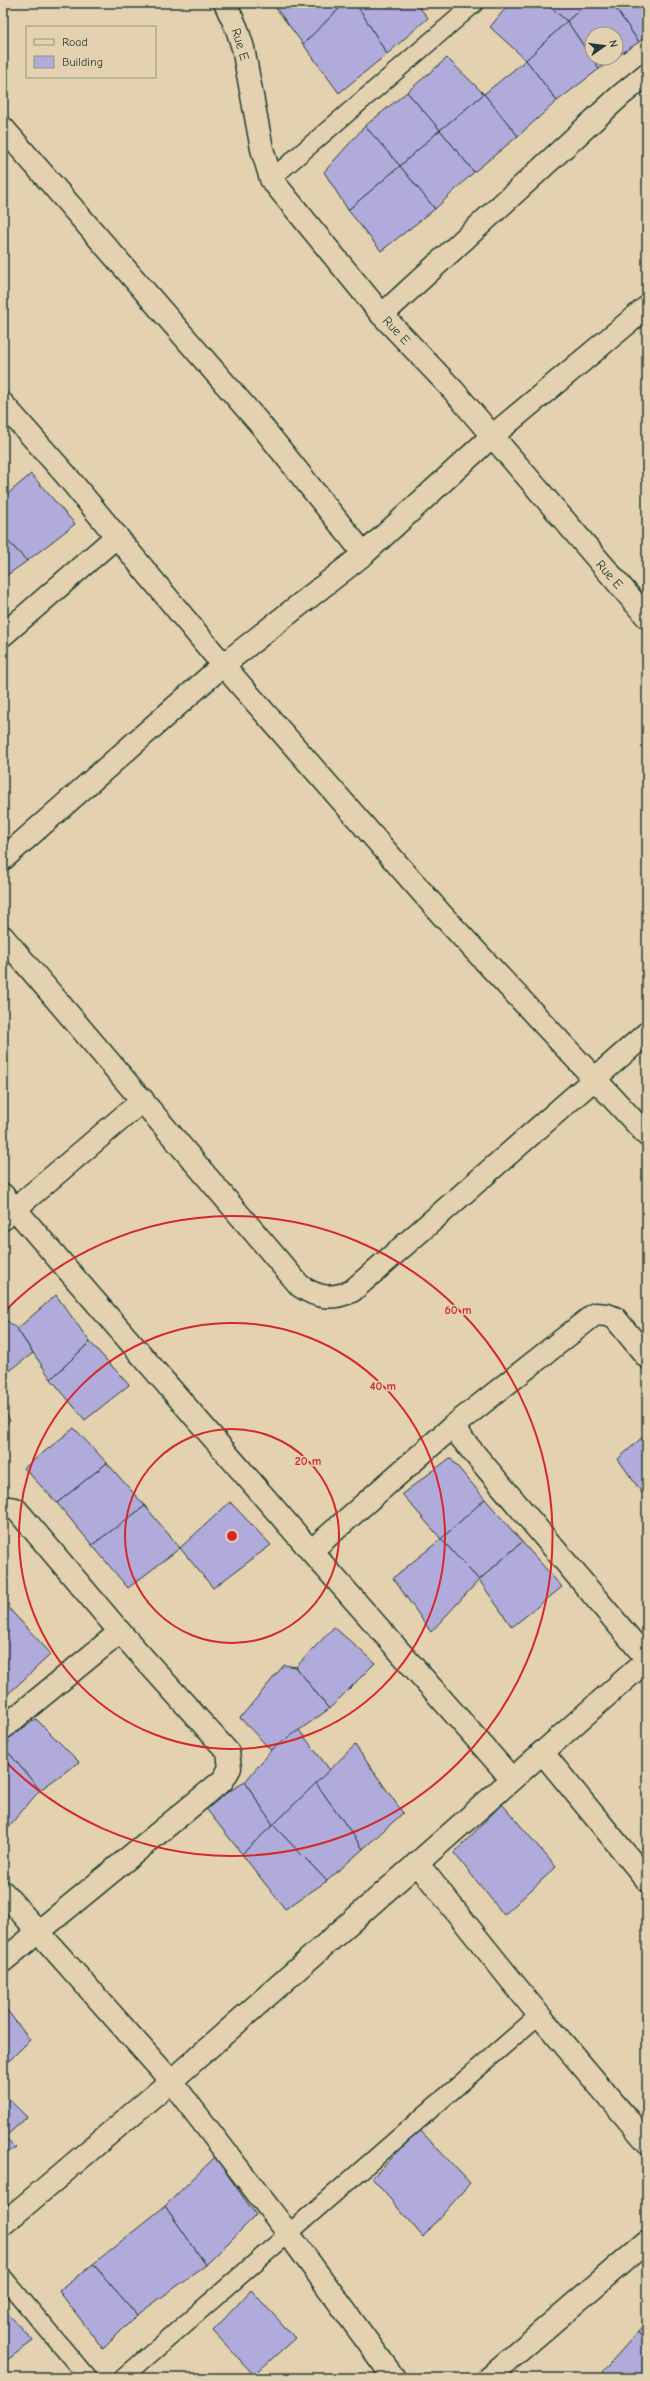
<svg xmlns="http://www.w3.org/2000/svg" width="650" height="2381" font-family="'Comic Neue',sans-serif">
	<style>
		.building { fill: #b1abdc; stroke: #1f3d34 }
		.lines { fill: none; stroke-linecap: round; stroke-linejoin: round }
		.service-casing { stroke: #1f3d34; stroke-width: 20 }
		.minor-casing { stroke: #1f3d34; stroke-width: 25 }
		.tertiary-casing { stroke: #1f3d34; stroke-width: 25 }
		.service { stroke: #e4d1af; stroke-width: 17 }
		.minor { stroke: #e4d1af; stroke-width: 22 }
		.tertiary { stroke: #e4d1af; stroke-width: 22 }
		.ring { fill: none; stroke: #d62828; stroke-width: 2 }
		.labels { text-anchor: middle; stroke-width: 3; stroke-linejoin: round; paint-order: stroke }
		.street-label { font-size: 13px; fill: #1f3d34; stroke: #e4d1af }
		.centre { fill: #d62828; stroke: #e4d1af; stroke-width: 2 }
		.ring-label { font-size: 12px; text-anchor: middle; font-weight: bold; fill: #d62828; stroke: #e4d1af; stroke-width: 3; stroke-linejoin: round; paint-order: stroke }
	</style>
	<rect width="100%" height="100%" fill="#e4d1af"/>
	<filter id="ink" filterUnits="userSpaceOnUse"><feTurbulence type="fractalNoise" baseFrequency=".025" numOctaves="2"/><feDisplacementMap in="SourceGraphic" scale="8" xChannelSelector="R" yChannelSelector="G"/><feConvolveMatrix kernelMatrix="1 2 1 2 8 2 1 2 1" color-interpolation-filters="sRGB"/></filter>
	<g filter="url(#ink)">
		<!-- building -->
		<g class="building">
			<path d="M272 3H345L303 44Z"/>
			<path d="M345 3H356L387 54 339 93 303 44Z"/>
			<path d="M356 3H416L428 18 387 54Z"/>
			<path d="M510 3H545L567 21 526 60 490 27Z"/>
			<path d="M545 3H588L567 21Z"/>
			<path d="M588 3H612L639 42 616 57V34H592V58H615L599 69 567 21Z"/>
			<path d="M612 3H647V35L639 42Z"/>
			<path d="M567 21 599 69 557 101 526 60Z"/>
			<path d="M447 58 484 94 440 130 407 92Z"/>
			<path d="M526 60 557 101 518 136 484 94Z"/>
			<path d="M407 92 440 130 400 166 365 126Z"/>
			<path d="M484 94 518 136 474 172 440 130Z"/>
			<path d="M365 126 400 166 348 210 324 172Z"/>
			<path d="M440 130 474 172 435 209 400 166Z"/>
			<path d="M400 166 435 209 381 251 348 210Z"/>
			<path d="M31 474 75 524 27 561 3 536V498Z"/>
			<path d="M3 536 27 561 3 578Z"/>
			<path d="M56 1295 90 1342 51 1379 17 1329Z"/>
			<path d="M3 1317 17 1329 33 1353 3 1376Z"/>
			<path d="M90 1342 129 1385 85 1420 51 1379Z"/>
			<path d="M3 1408 10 1421 3 1427Z"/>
			<path d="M74 1428 107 1463 57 1503 24 1468Z"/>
			<path d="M647 1433V1500L618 1459Z"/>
			<path d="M450 1458 485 1499 441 1539 402 1494Z"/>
			<path d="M107 1463 145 1506 92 1545 57 1503Z"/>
			<path d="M485 1499 522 1542 479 1580 441 1539Z"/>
			<path d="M230 1502 271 1545 213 1588 180 1548Z"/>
			<path d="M145 1506 180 1548 128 1588 92 1545Z"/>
			<path d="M441 1539 479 1580 431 1632 393 1578Z"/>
			<path d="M522 1542 562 1587 512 1627 479 1580Z"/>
			<path d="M3 1602 51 1654 7 1695 3 1690Z"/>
			<path d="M334 1627 375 1663 329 1709 296 1667Z"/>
			<path d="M284 1665 296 1667 329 1709 271 1750 240 1718Z"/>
			<path d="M36 1719 79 1762 40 1790 3 1746V1742Z"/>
			<path d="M299 1730 330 1770 273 1825 245 1782 271 1750Z"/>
			<path d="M355 1745 403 1813 363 1849 316 1783Z"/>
			<path d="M3 1746 40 1790 3 1833Z"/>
			<path d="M245 1782 273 1825 242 1854 204 1806Z"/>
			<path d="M316 1783 363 1849 327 1881 273 1825Z"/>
			<path d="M502 1804 556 1867 504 1915 454 1853Z"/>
			<path d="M273 1825 327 1881 285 1909 242 1854Z"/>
			<path d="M3 2005 30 2040 3 2067Z"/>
			<path d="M3 2094 27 2117 5 2137 16 2148 3 2155Z"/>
			<path d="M420 2130 470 2183 423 2237 372 2178Z"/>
			<path d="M215 2157 256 2215 206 2265 165 2206Z"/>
			<path d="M165 2206 206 2265 137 2315 93 2264Z"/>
			<path d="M93 2264 137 2315 103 2349 59 2291Z"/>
			<path d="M251 2290 295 2338 254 2375 213 2331Z"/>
			<path d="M3 2308 33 2341 3 2363Z"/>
			<path d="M647 2322V2344L638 2332Z"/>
			<path d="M638 2332 647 2344V2378H606L602 2372Z"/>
		</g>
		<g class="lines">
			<defs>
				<g id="service">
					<path d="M271 179 475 3"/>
					<path d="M3 2277 88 2378"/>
					<path d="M123 2378 539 2015"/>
				</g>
				<g id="minor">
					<path d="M225 3 237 29 243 48 262 149 271 179 382 315 453 390 647 617"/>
					<path d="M3 128 260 424 364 554"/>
					<path d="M382 315 621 95 647 74"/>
					<path d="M3 404 65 474 223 665 442 915 647 1135"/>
					<path d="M3 635 117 536"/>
					<path d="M3 859 223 665 364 554 491 437 647 307"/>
					<path d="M3 937 300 1286C318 1298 332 1300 352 1291L647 1033"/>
					<path d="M3 1195 311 1551 512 1779"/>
					<path d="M3 1219 143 1100"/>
					<path d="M452 1427 647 1659"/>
					<path d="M3 1507 16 1509 120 1632 228 1752 230 1768 223 1780 3 1961"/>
					<path d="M311 1551 452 1427 595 1314 607 1315 615 1318 647 1357"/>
					<path d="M3 1728 120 1632"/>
					<path d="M542 1752 647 1880"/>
					<path d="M417 1863 539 2015 647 2142"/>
					<path d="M3 1892 171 2081 288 2233 394 2378"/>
					<path d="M3 2224 171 2081 647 1660"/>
				</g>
				<path id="tertiary" d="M488 2378 647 2241"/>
			</defs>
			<!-- service casing -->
			<use href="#service" class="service-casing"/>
			<!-- minor casing -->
			<use href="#minor" class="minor-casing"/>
			<!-- tertiary casing -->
			<use href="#tertiary" class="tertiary-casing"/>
			<!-- service -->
			<use href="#service" class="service"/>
			<!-- minor -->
			<use href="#minor" class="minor"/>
			<!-- tertiary -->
			<use href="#tertiary" class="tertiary"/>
		</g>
	</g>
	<!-- distance rings -->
	<g class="ring">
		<circle cx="232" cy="1536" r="107"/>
		<circle cx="232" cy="1536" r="213"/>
		<path d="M4 1312A320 320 0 1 1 4 1760"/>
	</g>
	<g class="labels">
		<!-- street labels -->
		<g class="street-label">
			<text transform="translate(241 44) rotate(73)" y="5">Rue E</text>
			<text transform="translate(397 330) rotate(47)" y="5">Rue E</text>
			<text transform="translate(610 574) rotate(49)" y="5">Rue E</text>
		</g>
	</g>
	<circle cx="232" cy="1536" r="6" class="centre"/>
	<g class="ring-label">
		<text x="458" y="1314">60 m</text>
		<text x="383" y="1390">40 m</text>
		<text x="308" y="1465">20 m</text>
	</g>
	<!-- margin -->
	<rect width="650" height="2381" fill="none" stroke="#e4d1af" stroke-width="16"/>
	<rect x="8" y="8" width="634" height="2365" fill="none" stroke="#1f3d34" stroke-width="1.5" filter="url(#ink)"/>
	<!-- legend -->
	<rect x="26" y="26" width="130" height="52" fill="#e4d1af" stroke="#95967e"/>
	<rect x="34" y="39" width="20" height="6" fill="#e4d1af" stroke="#95967e"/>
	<text x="62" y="46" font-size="12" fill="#1f3d34">Road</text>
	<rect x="34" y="56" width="20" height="12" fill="#b1abdc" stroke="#95967e"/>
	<text x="62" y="66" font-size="12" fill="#1f3d34">Building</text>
	<!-- north arrow -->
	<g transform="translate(604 46) rotate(76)"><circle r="19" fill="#e4d1af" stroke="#95967e"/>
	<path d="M0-3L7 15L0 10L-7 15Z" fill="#1f3d34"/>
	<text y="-6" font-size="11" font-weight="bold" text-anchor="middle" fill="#1f3d34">N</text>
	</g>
</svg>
